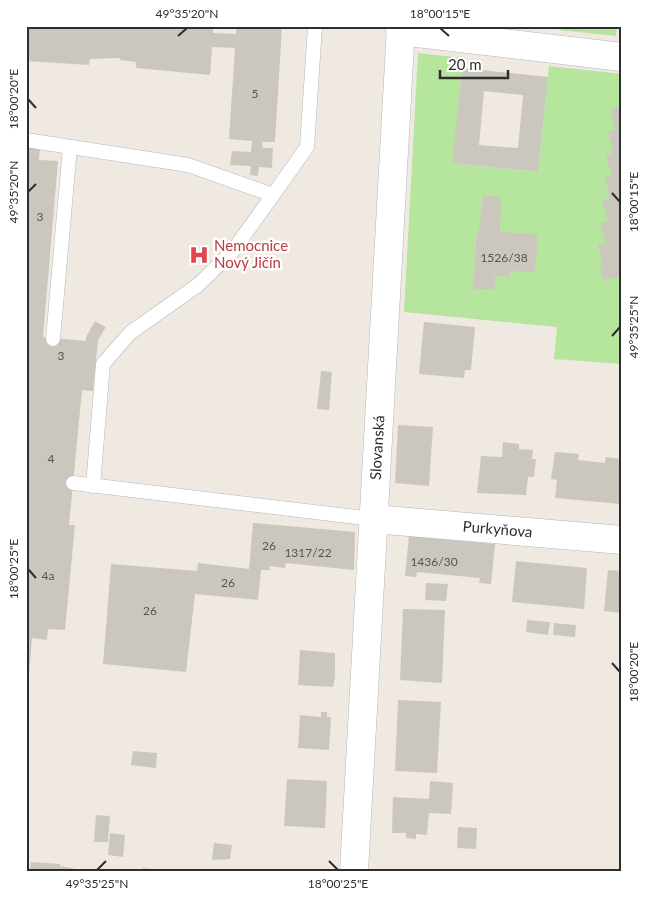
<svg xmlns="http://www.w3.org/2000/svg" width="648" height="897" font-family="Lato,sans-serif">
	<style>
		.grass { fill: #b6e59e }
		.building { fill: #cbc7bf; fill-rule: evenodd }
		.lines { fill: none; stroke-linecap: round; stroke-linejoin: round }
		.lane-casing { stroke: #b4b7c1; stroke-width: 15 }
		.street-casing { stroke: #b4b7c1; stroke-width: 29 }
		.lane { stroke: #fff; stroke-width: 14 }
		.street { stroke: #fff; stroke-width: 28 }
		.ticks { fill: none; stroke: #2e2e2e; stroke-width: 2 }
		.labels { text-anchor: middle; stroke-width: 5; stroke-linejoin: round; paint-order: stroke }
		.number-label { font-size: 12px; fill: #555452 }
		.health-label { font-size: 15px; fill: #be3a42; stroke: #fff; text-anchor: start }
		.street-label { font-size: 15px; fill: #2e2e2e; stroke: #fff }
		.neatline { fill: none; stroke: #2e2e2e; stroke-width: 2 }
		.ticks-label { font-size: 12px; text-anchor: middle; fill: #2e2e2e }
	</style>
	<rect width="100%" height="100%" fill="#efe9e1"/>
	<!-- grass -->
	<g class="grass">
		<path d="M559 26H617L616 36 559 30Z"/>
		<path d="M418 53 463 58 453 163 538 172 549 66 622 74V364L554 359 557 327 404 312Z"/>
	</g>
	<!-- building -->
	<g class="building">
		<path d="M26 26H213V33L236 34 237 26H282L275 142H262L263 148H273L272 168 259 167 258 176 250 175 251 166 230 165 232 151 251 152 252 141 229 139 235 48 212 47 210 75 136 68V62L120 60V58L90 59 89 65 26 61Z"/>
		<path d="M462 68 548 77 538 172 452 163ZM484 91 523 95 518 148 479 145Z"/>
		<path d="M622 106V276L603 280 600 268 595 267 603 265 598 245 606 243 600 223 608 221 602 200 610 198 605 177 612 175 605 155 613 153 608 132 615 130 610 109Z"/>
		<path d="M26 147 40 148 39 160 58 161 43 337 86 341V337L95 321 106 327 98 340 93 391 82 390 69 525H75L65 630 48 629 47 640 32 638 28 689Z"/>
		<path d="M483 195 501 197 500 232 538 234 535 272 510 271V277L495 276 494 290 473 289 477 231H479Z"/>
		<path d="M424 322 475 327 471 370H465L464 378 419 374Z"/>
		<path d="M321 371 332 372 329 410 317 409Z"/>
		<path d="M398 425 433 427 429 486 395 483Z"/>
		<path d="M503 442 519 444V449L533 450 532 459H536L534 477H528L526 495 477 493 481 456 502 457Z"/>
		<path d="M555 452 579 454 578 460 605 463 606 457 622 459 621 504 555 498 557 480 551 479Z"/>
		<path d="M253 523 355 532 354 570 286 563 285 568 270 566V570H261L258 600 195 594 186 672 103 664 111 564 197 571 198 563 249 569Z"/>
		<path d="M409 536 495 544 491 584 479 583 480 578 448 575 417 572 416 577 405 576Z"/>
		<path d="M516 561 587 568 584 609 512 602Z"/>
		<path d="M608 570 622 571V613L604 611Z"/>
		<path d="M426 583 448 584 446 601 425 600Z"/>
		<path d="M403 609 445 610 442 683 400 680Z"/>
		<path d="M527 620 550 622 548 635 526 632Z"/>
		<path d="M554 623 576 625 575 637 553 635Z"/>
		<path d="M300 650 335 653V677L333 687 298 685Z"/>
		<path d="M398 700 441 702 437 773 395 771Z"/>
		<path d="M321 712H327V717H331L329 750 298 748 300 715 321 717Z"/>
		<path d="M133 751 157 753 156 768 131 765Z"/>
		<path d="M287 779 327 781 325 828 284 826Z"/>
		<path d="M430 781 453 783 451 814 429 813 427 835 416 834V839L406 838V833H392L393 797 429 799Z"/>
		<path d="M96 815 110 816 108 842H94Z"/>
		<path d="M458 827 477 828 476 849 457 848Z"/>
		<path d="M110 833 125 835 123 857 108 855Z"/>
		<path d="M214 843 232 845 230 859 212 860Z"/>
		<path d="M31 862 60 864V866L87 871H30Z"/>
		<path d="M142 868 155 869V871H142Z"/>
	</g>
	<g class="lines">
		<defs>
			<g id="lane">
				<path d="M26 140 188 165 273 195 307 147 315 26"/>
				<path d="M53 339 70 147"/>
				<path d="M73 483 373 519"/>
				<path d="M93 486 103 364 130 333 198 285 232 252 273 195"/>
			</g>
			<g id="street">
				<path d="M400 31 622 57"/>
				<path id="s1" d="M373 519 622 540"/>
				<path id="s2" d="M354 871 401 26"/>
			</g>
		</defs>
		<!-- lane casing -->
		<use href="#lane" class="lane-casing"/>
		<!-- street casing -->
		<use href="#street" class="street-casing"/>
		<!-- lane -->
		<use href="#lane" class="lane"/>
		<!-- street -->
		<use href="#street" class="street"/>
	</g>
	<!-- ticks -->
	<path class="ticks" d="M440 28 449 36M178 36 187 28M28 99 36 108M28 192 36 184M612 193 620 202M612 336 620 327M28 569 36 578M612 663 620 672M329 861 338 870M97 870 106 861"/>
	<!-- icons -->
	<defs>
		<symbol id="hospital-bare" viewBox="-9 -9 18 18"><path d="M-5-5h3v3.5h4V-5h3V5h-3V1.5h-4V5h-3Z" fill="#e0444e" stroke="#fff" stroke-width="2.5" paint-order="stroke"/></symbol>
	</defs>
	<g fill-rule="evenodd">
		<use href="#hospital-bare" x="185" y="241" width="28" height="28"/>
	</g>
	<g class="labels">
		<!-- number labels -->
		<g class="number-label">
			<text x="255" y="98">5</text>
			<text x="40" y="221">3</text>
			<text x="504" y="262">1526/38</text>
			<text x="61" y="360">3</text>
			<text x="51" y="463">4</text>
			<text x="269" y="550">26</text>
			<text x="308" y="557">1317/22</text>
			<text x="434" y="566">1436/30</text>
			<text x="48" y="580">4a</text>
			<text x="228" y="587">26</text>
			<text x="150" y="615">26</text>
		</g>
		<!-- health labels -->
		<g class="health-label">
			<text x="214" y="251">Nemocnice<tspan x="214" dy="17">Nový Jičín</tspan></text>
		</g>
		<!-- street labels -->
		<g class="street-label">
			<text dy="5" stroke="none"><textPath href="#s2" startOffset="424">Slovanská</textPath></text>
			<text dy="5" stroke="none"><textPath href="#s1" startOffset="125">Purkyňova</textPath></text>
		</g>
	</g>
	<!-- border -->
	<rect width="648" height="897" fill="none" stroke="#ffffff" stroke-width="55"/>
	<!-- scale -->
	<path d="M440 70v8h68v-8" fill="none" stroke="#2e2e2e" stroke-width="2.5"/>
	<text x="448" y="70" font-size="15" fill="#2e2e2e" stroke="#ffffff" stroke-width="4" paint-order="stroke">20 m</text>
	<rect x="28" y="28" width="592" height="842" class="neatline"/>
	<g class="ticks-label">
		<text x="187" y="18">49°35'20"N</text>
		<text x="440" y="18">18°00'15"E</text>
		<text transform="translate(14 99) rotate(-90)" y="4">18°00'20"E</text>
		<text transform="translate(14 192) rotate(-90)" y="4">49°35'20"N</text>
		<text transform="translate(634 202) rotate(-90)" y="4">18°00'15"E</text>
		<text transform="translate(634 327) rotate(-90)" y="4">49°35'25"N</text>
		<text transform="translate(14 569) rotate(-90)" y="4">18°00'25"E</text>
		<text transform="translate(634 672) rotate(-90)" y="4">18°00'20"E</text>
		<text x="97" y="888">49°35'25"N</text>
		<text x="338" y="888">18°00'25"E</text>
	</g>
</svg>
